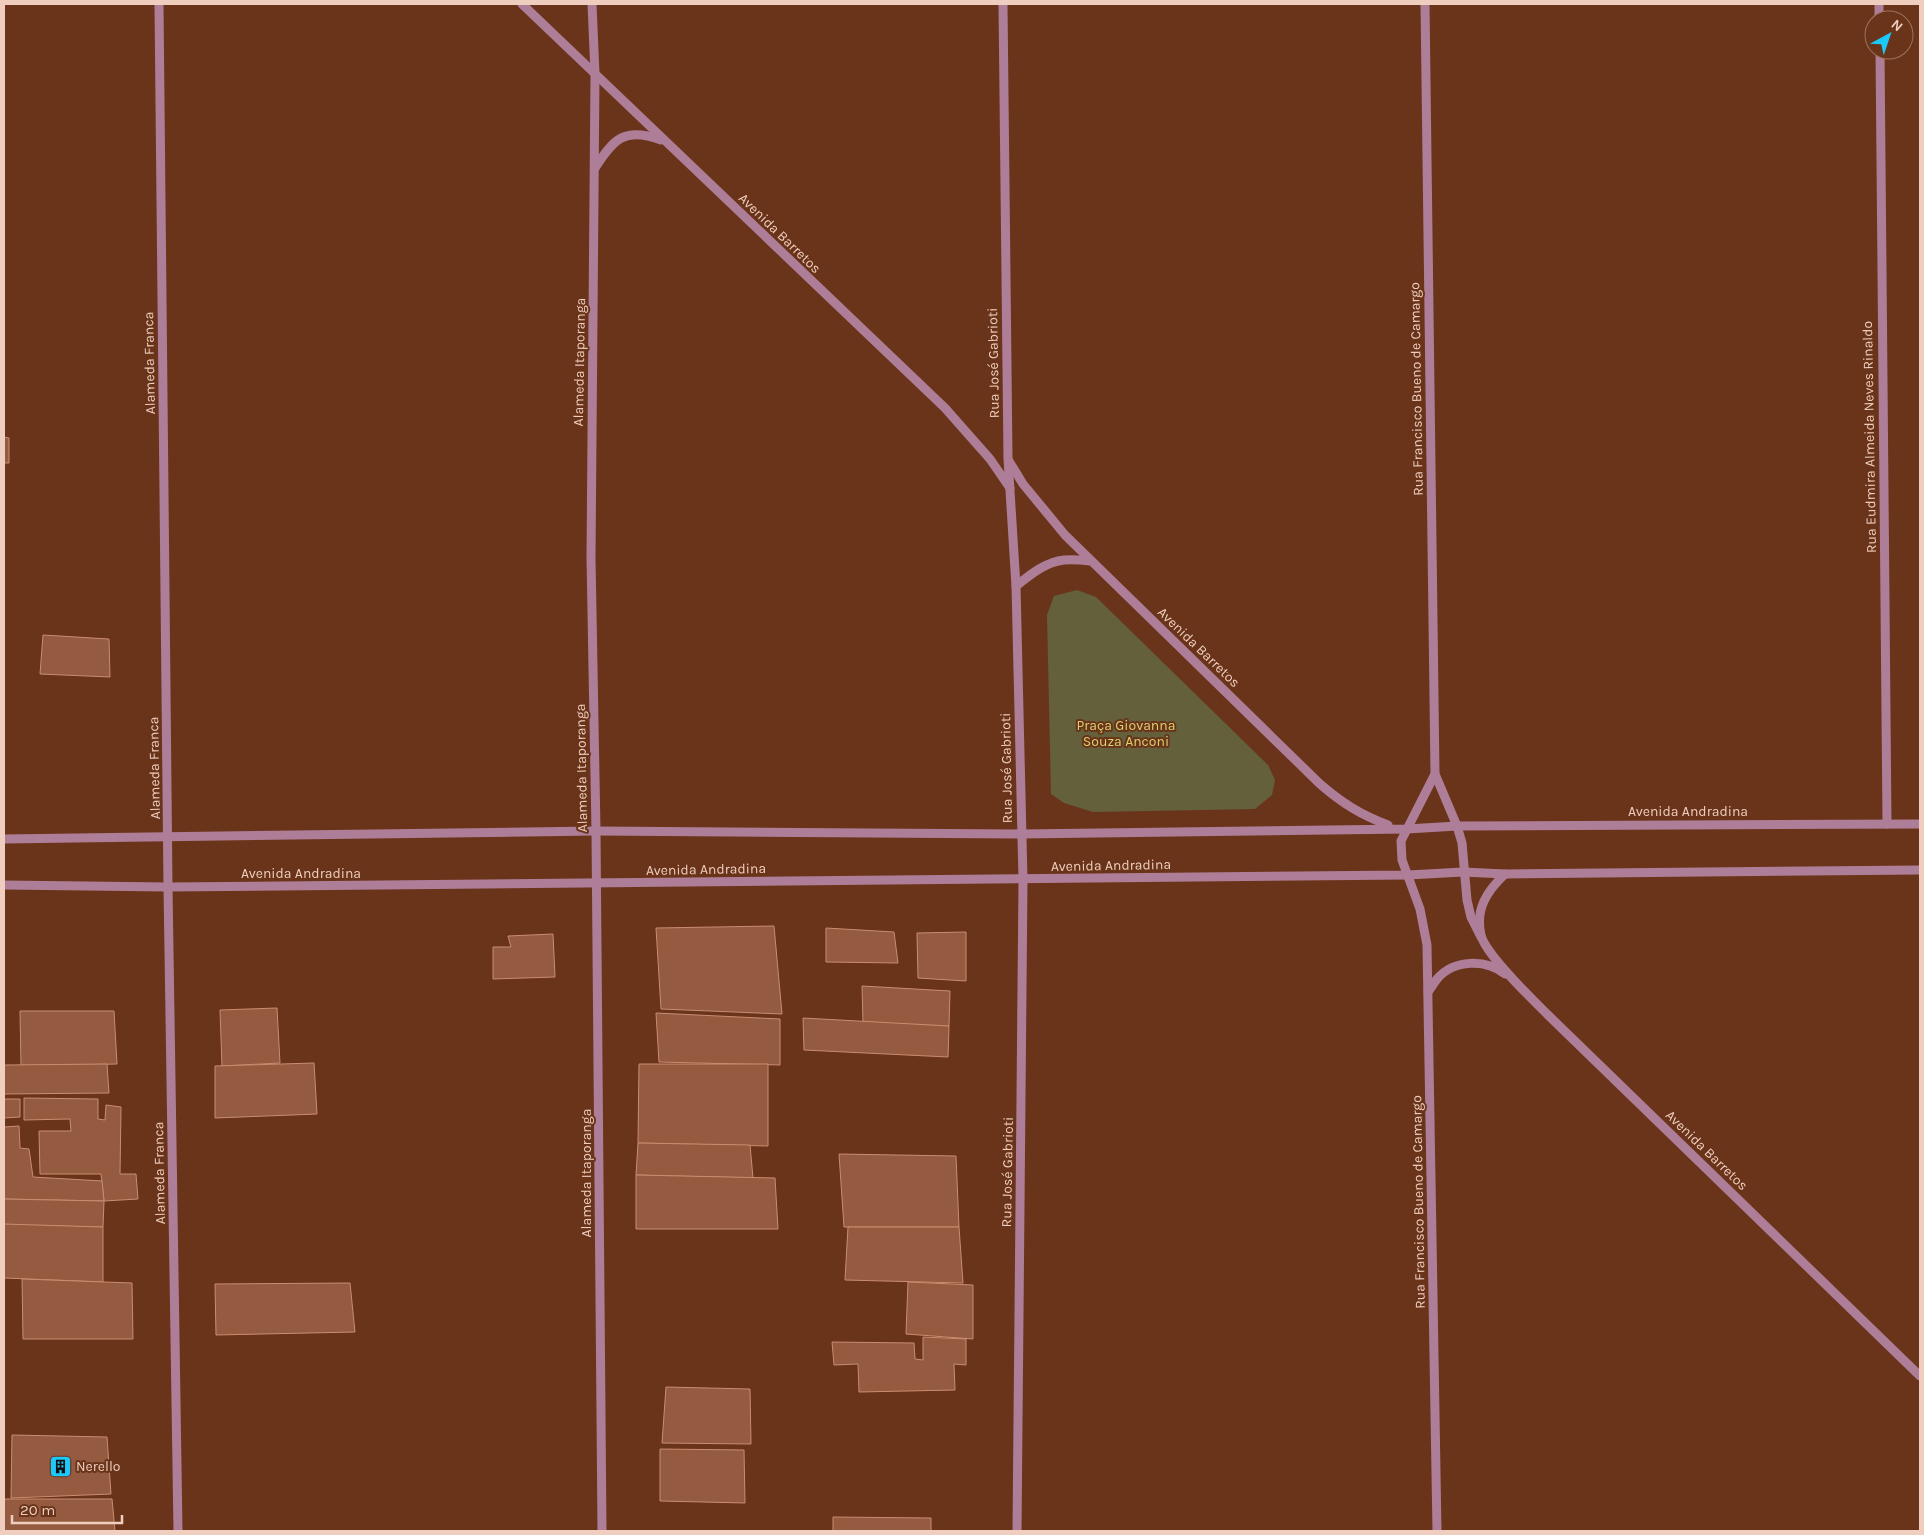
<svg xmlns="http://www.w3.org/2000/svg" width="1924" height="1535" font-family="Karla,sans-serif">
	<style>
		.green { fill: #63603b }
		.building { fill: #945b40; stroke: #ca8d71 }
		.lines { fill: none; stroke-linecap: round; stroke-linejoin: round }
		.minor { stroke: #ae7e98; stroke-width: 9 }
		.labels { text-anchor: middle; stroke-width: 4; stroke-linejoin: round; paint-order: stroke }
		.street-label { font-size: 14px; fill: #efcebf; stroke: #6a341a }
		.park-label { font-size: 14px; fill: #d9d26f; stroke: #6a341a }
		.poi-label { font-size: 14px; fill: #efcebf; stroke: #6a341a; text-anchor: start }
	</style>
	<rect width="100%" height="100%" fill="#6a341a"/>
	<!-- green -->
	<path class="green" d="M1077 590 1096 597 1268 765 1275 780 1272 795 1255 809 1093 812 1064 803 1051 794 1047 615 1054 596Z"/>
	<!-- building -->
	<g class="building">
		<path d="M4 437 9 438V463H4Z"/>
		<path d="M43 635 109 639 110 677 40 674Z"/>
		<path d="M774 926 782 1014 661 1009 656 928Z"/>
		<path d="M826 928 894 932 898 963 826 962Z"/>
		<path d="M966 932V981L918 978 917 933Z"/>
		<path d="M553 934 555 977 493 979V947H511L508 936Z"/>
		<path d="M862 986 950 991 949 1026 863 1023Z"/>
		<path d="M277 1008 280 1063 222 1066 220 1010Z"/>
		<path d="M20 1011H114L117 1064 21 1066Z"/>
		<path d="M656 1013 780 1019V1065L659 1062Z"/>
		<path d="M803 1018 949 1026 948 1057 804 1050Z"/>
		<path d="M314 1063 317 1114 215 1118V1066Z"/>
		<path d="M107 1064 109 1093 4 1094V1065Z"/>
		<path d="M639 1064H768V1146L638 1143Z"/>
		<path d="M24 1098 98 1099V1119L105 1120 106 1105 121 1107 120 1174H136L138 1199 104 1201 101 1174H40L39 1131H71L70 1119 24 1120Z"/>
		<path d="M4 1099H20V1117L4 1118Z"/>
		<path d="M19 1126 20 1148 29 1149 33 1177 102 1181 104 1201 4 1199V1127Z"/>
		<path d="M638 1143 750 1145 753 1178 636 1175Z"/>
		<path d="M839 1154 956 1156 959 1227H844Z"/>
		<path d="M636 1175 775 1178 778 1229H636Z"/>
		<path d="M4 1199 104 1201 103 1227 4 1225Z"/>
		<path d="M4 1224 103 1227V1282L4 1278Z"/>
		<path d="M848 1227H959L963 1283 845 1280Z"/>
		<path d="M22 1279 132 1283 133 1339H23Z"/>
		<path d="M908 1282 973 1285V1339L906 1334Z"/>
		<path d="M350 1283 355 1332 216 1335 215 1284Z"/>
		<path d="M923 1337 966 1339V1365L954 1364 955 1390 859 1392 858 1364 834 1365 832 1342 914 1343 915 1359 923 1360Z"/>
		<path d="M666 1387 750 1389 751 1444 662 1443Z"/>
		<path d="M12 1435 107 1437 111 1494 11 1498Z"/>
		<path d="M660 1449 744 1450 745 1503 660 1501Z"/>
		<path d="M4 1499H112L115 1531H4Z"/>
		<path d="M833 1517 931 1518V1531H833Z"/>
	</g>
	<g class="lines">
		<!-- minor -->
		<g class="minor">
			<path d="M159 4 168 887 178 1531"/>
			<path d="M522 4 945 408 990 459 1010 488"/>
			<path d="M592 4 595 74 591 558 596 831 602 1531"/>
			<path d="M1003 4 1008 459 1016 586 1023 880 1017 1531"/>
			<path d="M1425 4 1435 774 1457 826 1462 843 1467 900 1471 917 1481 937"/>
			<path d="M1879 4V20"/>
			<path d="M1880 50 1887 824"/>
			<path d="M595 168C614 138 625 127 661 140"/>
			<path d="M1009 461 1023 484 1065 535 1320 784C1342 803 1361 815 1388 825"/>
			<path d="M1016 586C1030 575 1045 562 1064 560 1072 559 1082 560 1091 561"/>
			<path d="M1435 774 1401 841 1402 860 1420 909 1427 945 1437 1531"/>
			<path d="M4 839 596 831 1021 834 1407 829 1457 826 1920 824"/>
			<path d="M1505 874C1487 891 1475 909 1481 935 1485 954 1533 1000 1548 1015L1920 1376"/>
			<path d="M4 885 168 887 1408 875 1463 872 1505 874 1920 870"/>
			<path d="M1428 992C1431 988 1434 983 1437 979 1454 959 1486 959 1505 974"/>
		</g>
	</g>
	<!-- icons -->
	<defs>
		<symbol id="building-square" viewBox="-11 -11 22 22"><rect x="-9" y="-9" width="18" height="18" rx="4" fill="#1cc9fc" stroke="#6a341a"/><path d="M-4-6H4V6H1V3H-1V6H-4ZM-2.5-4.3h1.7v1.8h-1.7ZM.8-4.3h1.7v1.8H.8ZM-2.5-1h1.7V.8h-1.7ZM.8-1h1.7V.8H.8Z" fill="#111"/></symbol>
	</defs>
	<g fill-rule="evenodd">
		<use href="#building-square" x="48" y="1454" width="25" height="25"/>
	</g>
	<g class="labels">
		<!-- street labels -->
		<g class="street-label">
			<text transform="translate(780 233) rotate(44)" y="5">Avenida Barretos</text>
			<text transform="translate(579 362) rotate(-89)" y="5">Alameda Itaporanga</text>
			<text transform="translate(149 363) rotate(-91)" y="5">Alameda Franca</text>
			<text transform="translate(993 363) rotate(-91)" y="5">Rua José Gabrioti</text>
			<text transform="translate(1416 389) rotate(-91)" y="5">Rua Francisco Bueno de Camargo</text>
			<text transform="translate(1869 437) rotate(-91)" y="5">Rua Eudmira Almeida Neves Rinaldo</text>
			<text transform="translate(1199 647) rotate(44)" y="5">Avenida Barretos</text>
			<text transform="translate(154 768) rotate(-91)" y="5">Alameda Franca</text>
			<text transform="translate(581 768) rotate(-91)" y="5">Alameda Itaporanga</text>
			<text transform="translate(1006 768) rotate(-91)" y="5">Rua José Gabrioti</text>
			<text x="1688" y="816">Avenida Andradina</text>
			<text transform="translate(1111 865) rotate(-1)" y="5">Avenida Andradina</text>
			<text transform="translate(706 869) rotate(-1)" y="5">Avenida Andradina</text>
			<text x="301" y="878">Avenida Andradina</text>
			<text transform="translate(1707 1150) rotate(44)" y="5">Avenida Barretos</text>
			<text transform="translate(1007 1172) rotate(-89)" y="5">Rua José Gabrioti</text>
			<text transform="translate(159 1173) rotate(-91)" y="5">Alameda Franca</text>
			<text transform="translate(586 1173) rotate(-90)" y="5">Alameda Itaporanga</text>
			<text transform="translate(1418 1202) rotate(-91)" y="5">Rua Francisco Bueno de Camargo</text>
		</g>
		<!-- park labels -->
		<g class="park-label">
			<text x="1126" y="730">Praça Giovanna<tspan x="1126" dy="16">Souza Anconi</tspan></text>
		</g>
		<!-- poi labels -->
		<g class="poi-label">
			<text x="76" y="1471">Nerello</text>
		</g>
	</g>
	<!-- border -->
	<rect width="1924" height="1535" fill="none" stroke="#efcebf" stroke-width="10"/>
	<!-- north arrow -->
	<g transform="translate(1889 35) rotate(40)"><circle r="24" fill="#6a341a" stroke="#9f725c"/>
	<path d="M0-4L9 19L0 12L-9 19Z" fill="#1cc9fc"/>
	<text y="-8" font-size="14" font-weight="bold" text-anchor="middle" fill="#efcebf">N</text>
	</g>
	<!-- scale -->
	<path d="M12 1515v8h110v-8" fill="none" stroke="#efcebf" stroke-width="2.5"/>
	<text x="20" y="1515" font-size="15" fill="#efcebf" stroke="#6a341a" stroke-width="4" paint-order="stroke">20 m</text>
</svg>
